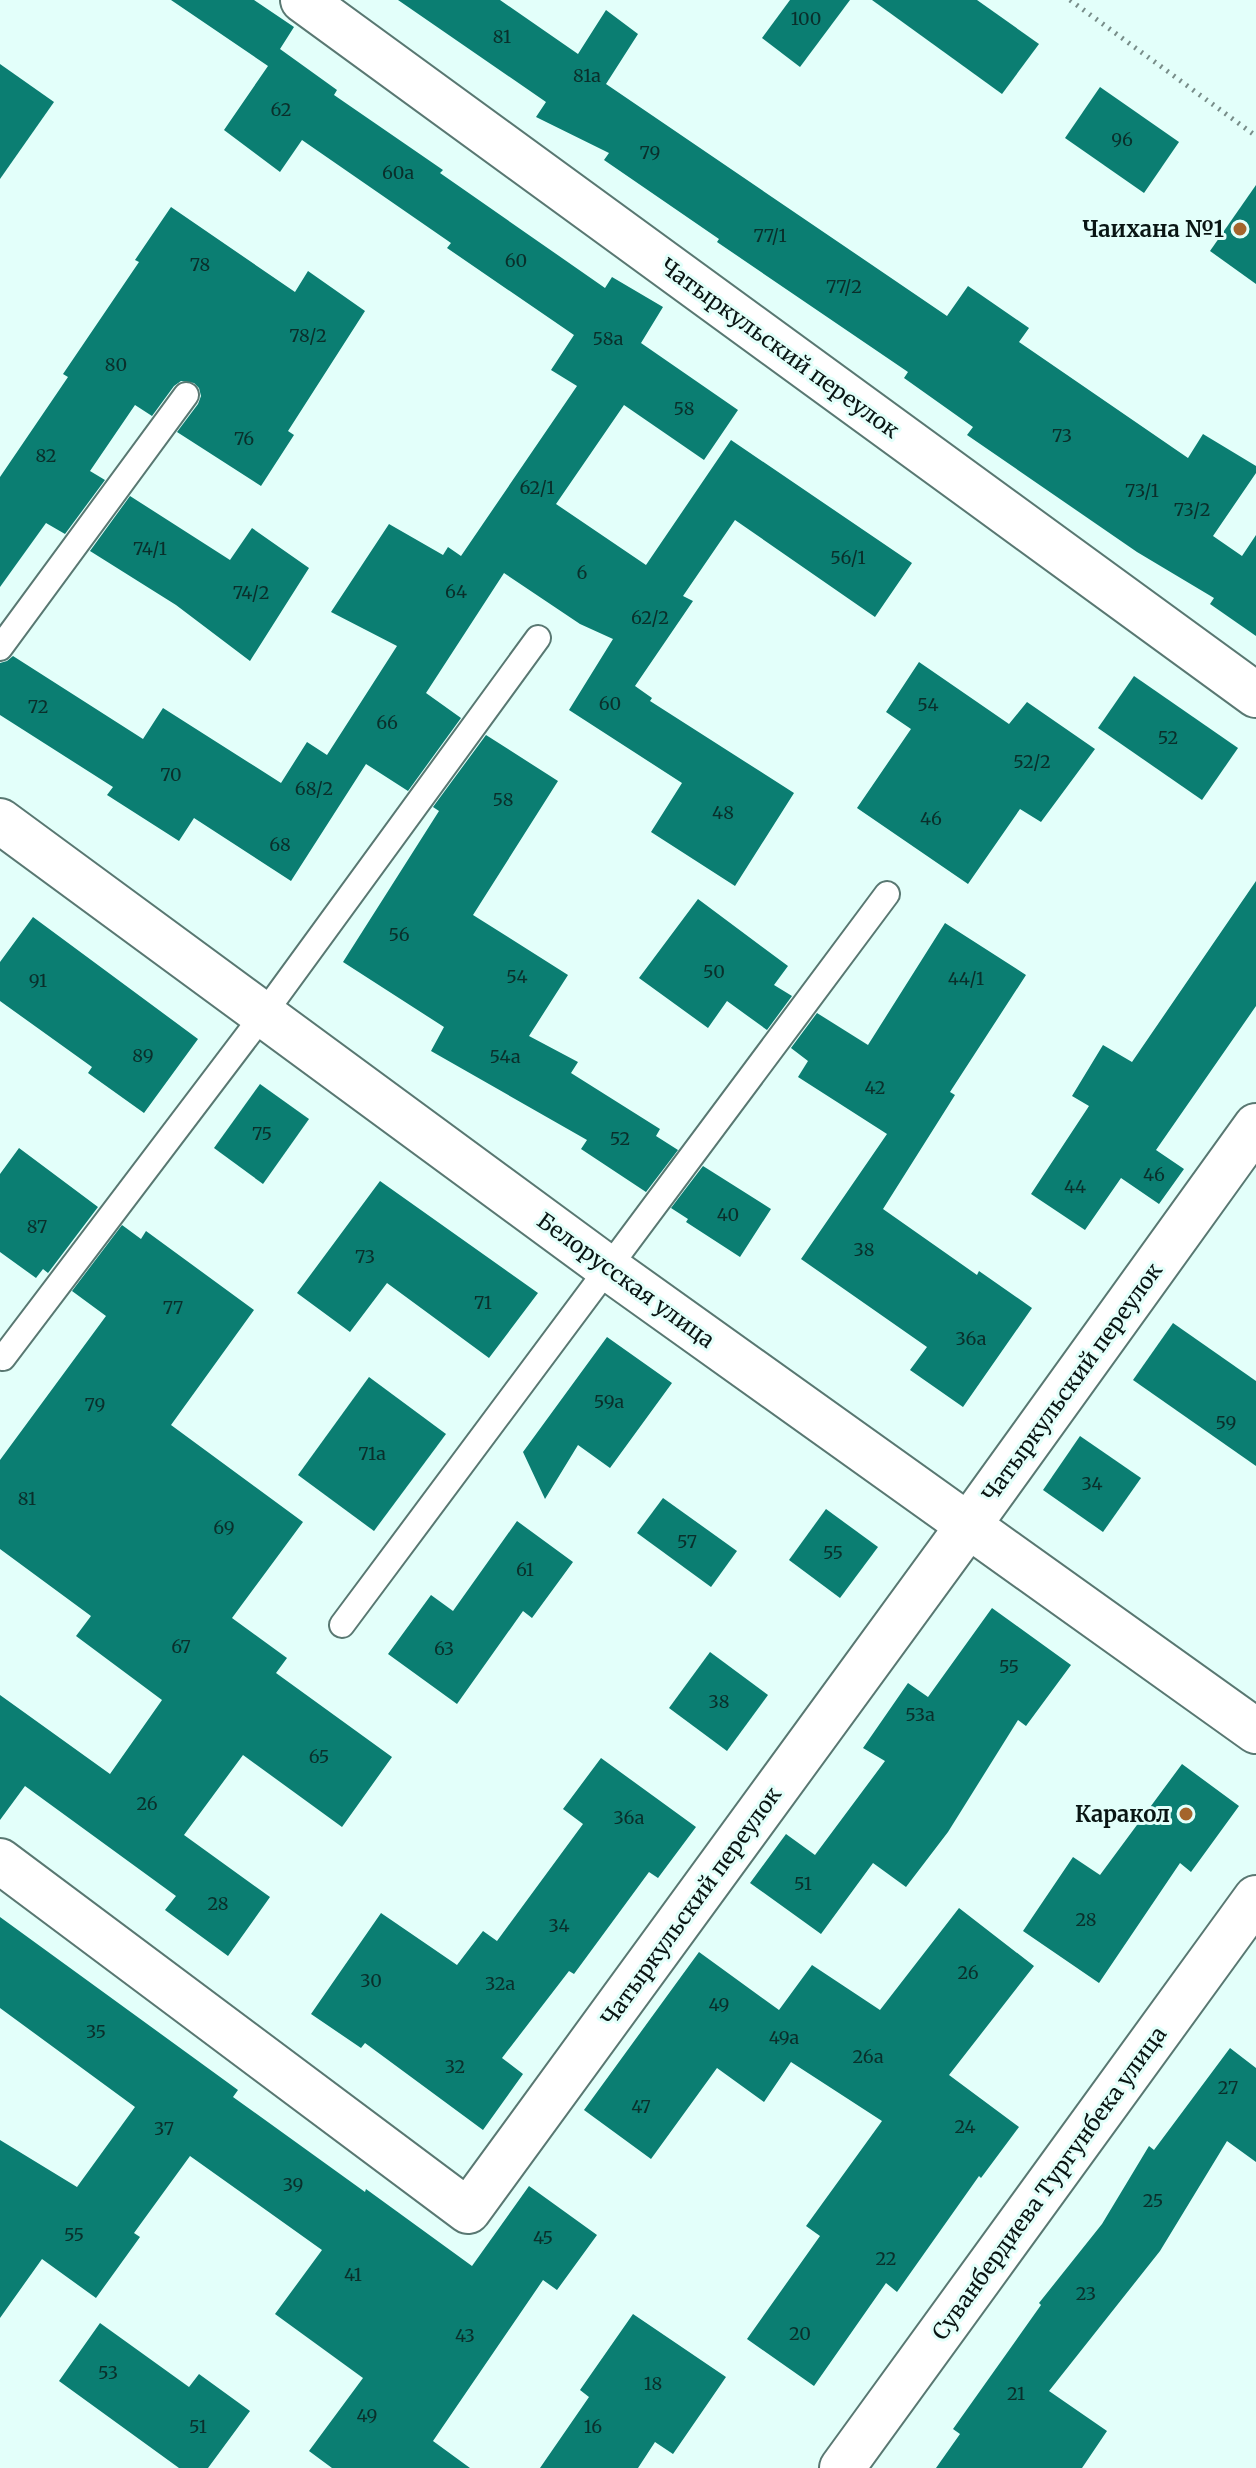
<svg xmlns="http://www.w3.org/2000/svg" width="1256" height="2468" font-family="Merriweather,serif">
	<style>
		.building { fill: #0b7e72 }
		.lines { fill: none; stroke-linecap: round; stroke-linejoin: round }
		.lane-casing { stroke: #597872; stroke-width: 28 }
		.street-casing { stroke: #597872; stroke-width: 48 }
		.path { stroke: #788d89; stroke-width: 5; stroke-dasharray: 2 6; stroke-linecap: butt }
		.lane { stroke: #fff; stroke-width: 24 }
		.street { stroke: #fff; stroke-width: 44 }
		.poi-dot { fill: #a4652c; stroke: #e3fffa; stroke-width: 3 }
		.labels { text-anchor: middle; stroke-width: 6; stroke-linejoin: round; paint-order: stroke }
		.number-label { font-size: 18px; fill: #0a2f2b }
		.poi-label { font-size: 22px; font-weight: bold; fill: #091513; stroke: #e3fffa; text-anchor: end }
		.street-label { font-size: 22px; fill: #091513; stroke: #e3fffa }
	</style>
	<rect width="100%" height="100%" fill="#e3fffa"/>
	<!-- building -->
	<g class="building">
		<path d="M171 0H254L294 27 280 49 337 90 334 95 443 170 440 173 605 288 612 277 663 307 641 343 738 410 704 460 624 405 556 504 646 565 731 440 912 563 875 617 735 520 683 596 693 601 635 686 652 698 650 701 794 793 735 886 651 832 682 783 569 710 613 639 580 624 504 573 426 693 461 718 408 791 366 764 291 881 194 818 179 841 107 795 113 787 0 715V663L7 661 13 656 143 739 163 708 281 783 307 742 327 755 397 646 331 612 389 524 443 555 448 547 461 556 577 386 551 370 574 335 447 248 451 243 302 140 280 172 224 130 268 66Z"/>
		<path d="M398 0H500L578 54 606 10 638 34 606 84 947 316 968 286 1029 328 1019 342 1188 458 1203 434 1256 466V473L1213 536 1242 556 1256 535V636L1210 604 1214 598 1137 552 967 435 973 427 904 378 908 372 717 242 719 239 604 160 609 153 536 117 546 102Z"/>
		<path d="M790 0H850L800 67 762 38Z"/>
		<path d="M872 0H977L1039 44 1002 94Z"/>
		<path d="M0 64 54 102 0 179Z"/>
		<path d="M1100 87 1179 142 1144 193 1065 138Z"/>
		<path d="M1256 185V284L1210 251Z"/>
		<path d="M171 207 295 292 308 271 365 311 288 431 294 435 261 486 177 432 198 404 201 396 199 388 194 383 181 381 174 386 152 416 135 405 90 471 105 480 65 534 46 523 0 587V477L68 377 63 374 139 262 135 260Z"/>
		<path d="M130 496 230 560 252 528 309 568 250 661 176 605 90 551Z"/>
		<path d="M919 662 1009 724 1027 702 1095 749 1041 822 1020 809 968 884 857 808 911 729 886 712Z"/>
		<path d="M1134 676 1238 748 1202 800 1098 728Z"/>
		<path d="M486 735 558 781 473 915 568 975 529 1036 578 1062 571 1073 660 1129 656 1136 678 1150 646 1192 581 1149 587 1140 431 1051 444 1027 343 962 439 811 433 807Z"/>
		<path d="M1256 881V1006L1156 1150 1184 1169 1159 1204 1121 1178 1085 1230 1031 1194 1089 1106 1072 1096 1103 1045 1132 1062Z"/>
		<path d="M698 899 788 966 774 985 792 996 767 1030 727 1001 708 1028 639 978Z"/>
		<path d="M33 917 198 1039 144 1113 88 1073 92 1067 0 1001V962Z"/>
		<path d="M945 923 1026 975 950 1092 955 1095 883 1209 977 1275 979 1271 1032 1308 963 1407 910 1370 927 1347 801 1259 887 1134 798 1077 808 1061 791 1048 817 1013 868 1045Z"/>
		<path d="M260 1084 309 1119 263 1184 214 1148Z"/>
		<path d="M19 1148 98 1207 48 1273 43 1269 36 1278 0 1252V1174Z"/>
		<path d="M703 1166 771 1209 740 1257 686 1222 688 1219 671 1208Z"/>
		<path d="M380 1181 538 1293 489 1358 387 1283 350 1332 297 1293Z"/>
		<path d="M122 1225 141 1239 146 1231 254 1310 171 1425 303 1522 232 1618 287 1658 276 1673 392 1757 342 1827 243 1755 184 1835 270 1897 228 1956 165 1910 176 1896 25 1786 0 1820V1695L110 1774 162 1700 76 1636 91 1616 0 1549V1460L106 1316 72 1291Z"/>
		<path d="M1173 1323 1256 1381V1466L1133 1380Z"/>
		<path d="M607 1337 672 1383 610 1468 578 1445 545 1499 523 1452Z"/>
		<path d="M369 1377 446 1434 374 1531 298 1475Z"/>
		<path d="M1080 1436 1141 1478 1103 1532 1043 1490Z"/>
		<path d="M663 1498 737 1551 711 1587 637 1533Z"/>
		<path d="M826 1509 878 1547 840 1598 789 1560Z"/>
		<path d="M517 1521 573 1562 532 1618 523 1611 457 1704 388 1654 431 1595 453 1611Z"/>
		<path d="M992 1608 1071 1665 1026 1726 1018 1720 948 1832 906 1887 873 1863 821 1934 750 1883 786 1834 815 1855 885 1761 863 1748 908 1683 928 1697Z"/>
		<path d="M710 1652 768 1695 727 1751 669 1708Z"/>
		<path d="M601 1758 696 1827 658 1878 649 1872 574 1974 569 1971 502 2058 523 2074 483 2130 365 2043 361 2048 311 2014 381 1913 457 1965 483 1931 497 1941 583 1824 563 1809Z"/>
		<path d="M1182 1764 1239 1806 1191 1872 1180 1863 1099 1983 1023 1931 1073 1857 1100 1875Z"/>
		<path d="M959 1908 1034 1966 949 2075 1019 2127 981 2178 979 2176 897 2292 886 2283 814 2386 747 2339 820 2236 806 2226 882 2121 791 2062 764 2102 717 2068 651 2159 584 2110 699 1952 779 2010 812 1965 880 2010Z"/>
		<path d="M0 1917 238 2090 233 2097 365 2192 366 2189 472 2266 529 2186 597 2235 557 2290 543 2280 433 2441 470 2468H332L309 2451 363 2378 275 2314 322 2250 190 2156 134 2233 140 2237 96 2298 42 2259 0 2318V2140L77 2187 135 2107 0 2008Z"/>
		<path d="M1230 2048 1256 2068V2162L1227 2141 1160 2251 1049 2391 1107 2431 1082 2468H936L960 2434 953 2429 1041 2305 1039 2303 1102 2224 1149 2146 1154 2150Z"/>
		<path d="M633 2314 726 2377 673 2454 655 2442 638 2468H540L589 2397 580 2390Z"/>
		<path d="M100 2323 189 2387 199 2374 250 2411 208 2468H179L59 2381Z"/>
	</g>
	<g class="lines">
		<defs>
			<g id="lane">
				<path d="M0 648 186 395"/>
				<path d="M3 1358 263 1015 538 638"/>
				<path d="M342 1625 887 894"/>
			</g>
			<g id="street">
				<path d="M303 0 1256 695"/>
				<path d="M0 821 608 1268 1256 1731"/>
				<path d="M0 1861 468 2211 968 1526 1256 1126"/>
				<path d="M842 2468 1256 1898"/>
			</g>
		</defs>
		<!-- lane casing -->
		<use href="#lane" class="lane-casing"/>
		<!-- street casing -->
		<use href="#street" class="street-casing"/>
		<!-- path -->
		<path class="path" d="M1070 0 1256 136"/>
		<!-- lane -->
		<use href="#lane" class="lane"/>
		<!-- street -->
		<use href="#street" class="street"/>
	</g>
	<!-- markers -->
	<g class="poi-dot">
		<circle cx="1240" cy="229" r="8"/>
		<circle cx="1186" cy="1814" r="8"/>
	</g>
	<g class="labels">
		<!-- number labels -->
		<g class="number-label">
			<text x="806" y="25">100</text>
			<text x="502" y="43">81</text>
			<text x="587" y="82">81а</text>
			<text x="281" y="116">62</text>
			<text x="1122" y="146">96</text>
			<text x="650" y="159">79</text>
			<text x="398" y="179">60а</text>
			<text x="770" y="242">77/1</text>
			<text x="516" y="267">60</text>
			<text x="200" y="271">78</text>
			<text x="844" y="293">77/2</text>
			<text x="308" y="342">78/2</text>
			<text x="608" y="345">58а</text>
			<text x="116" y="371">80</text>
			<text x="684" y="415">58</text>
			<text x="1062" y="442">73</text>
			<text x="244" y="445">76</text>
			<text x="46" y="462">82</text>
			<text x="537" y="494">62/1</text>
			<text x="1142" y="497">73/1</text>
			<text x="1192" y="516">73/2</text>
			<text x="150" y="555">74/1</text>
			<text x="848" y="564">56/1</text>
			<text x="582" y="579">6</text>
			<text x="456" y="598">64</text>
			<text x="251" y="599">74/2</text>
			<text x="650" y="624">62/2</text>
			<text x="610" y="710">60</text>
			<text x="928" y="711">54</text>
			<text x="38" y="713">72</text>
			<text x="387" y="729">66</text>
			<text x="1168" y="744">52</text>
			<text x="1032" y="768">52/2</text>
			<text x="171" y="781">70</text>
			<text x="314" y="795">68/2</text>
			<text x="503" y="806">58</text>
			<text x="723" y="819">48</text>
			<text x="931" y="825">46</text>
			<text x="280" y="851">68</text>
			<text x="399" y="941">56</text>
			<text x="714" y="978">50</text>
			<text x="517" y="983">54</text>
			<text x="966" y="985">44/1</text>
			<text x="38" y="987">91</text>
			<text x="143" y="1062">89</text>
			<text x="505" y="1063">54а</text>
			<text x="875" y="1094">42</text>
			<text x="262" y="1140">75</text>
			<text x="620" y="1145">52</text>
			<text x="1154" y="1181">46</text>
			<text x="1075" y="1193">44</text>
			<text x="728" y="1221">40</text>
			<text x="37" y="1233">87</text>
			<text x="864" y="1256">38</text>
			<text x="365" y="1263">73</text>
			<text x="483" y="1309">71</text>
			<text x="173" y="1314">77</text>
			<text x="971" y="1345">36а</text>
			<text x="609" y="1408">59а</text>
			<text x="95" y="1411">79</text>
			<text x="1226" y="1429">59</text>
			<text x="372" y="1460">71а</text>
			<text x="1092" y="1490">34</text>
			<text x="27" y="1505">81</text>
			<text x="224" y="1534">69</text>
			<text x="687" y="1548">57</text>
			<text x="833" y="1559">55</text>
			<text x="525" y="1576">61</text>
			<text x="181" y="1653">67</text>
			<text x="444" y="1655">63</text>
			<text x="1009" y="1673">55</text>
			<text x="719" y="1708">38</text>
			<text x="920" y="1721">53а</text>
			<text x="319" y="1763">65</text>
			<text x="147" y="1810">26</text>
			<text x="629" y="1824">36а</text>
			<text x="803" y="1890">51</text>
			<text x="218" y="1910">28</text>
			<text x="1086" y="1926">28</text>
			<text x="559" y="1932">34</text>
			<text x="968" y="1979">26</text>
			<text x="371" y="1987">30</text>
			<text x="500" y="1990">32а</text>
			<text x="719" y="2011">49</text>
			<text x="96" y="2038">35</text>
			<text x="784" y="2044">49а</text>
			<text x="868" y="2063">26а</text>
			<text x="455" y="2073">32</text>
			<text x="1228" y="2094">27</text>
			<text x="641" y="2113">47</text>
			<text x="965" y="2133">24</text>
			<text x="164" y="2135">37</text>
			<text x="293" y="2191">39</text>
			<text x="1153" y="2207">25</text>
			<text x="74" y="2241">55</text>
			<text x="543" y="2244">45</text>
			<text x="886" y="2265">22</text>
			<text x="353" y="2281">41</text>
			<text x="1086" y="2300">23</text>
			<text x="800" y="2340">20</text>
			<text x="465" y="2342">43</text>
			<text x="108" y="2379">53</text>
			<text x="653" y="2390">18</text>
			<text x="1016" y="2400">21</text>
			<text x="367" y="2422">49</text>
			<text x="198" y="2433">51</text>
			<text x="593" y="2433">16</text>
		</g>
		<!-- poi labels -->
		<g class="poi-label">
			<text x="1224" y="237">Чаихана №1</text>
			<text x="1170" y="1822">Каракол</text>
		</g>
		<!-- street labels -->
		<g class="street-label">
			<text transform="translate(780 348) rotate(36)" y="8">Чатыркульский переулок</text>
			<text transform="translate(626 1280) rotate(36)" y="8">Белорусская улица</text>
			<text transform="translate(1072 1382) rotate(-54)" y="8">Чатыркульский переулок</text>
			<text transform="translate(691 1906) rotate(-54)" y="8">Чатыркульский переулок</text>
			<text transform="translate(1049 2183) rotate(-54)" y="8">Суванбердиева Тургунбека улица</text>
		</g>
	</g>
</svg>
